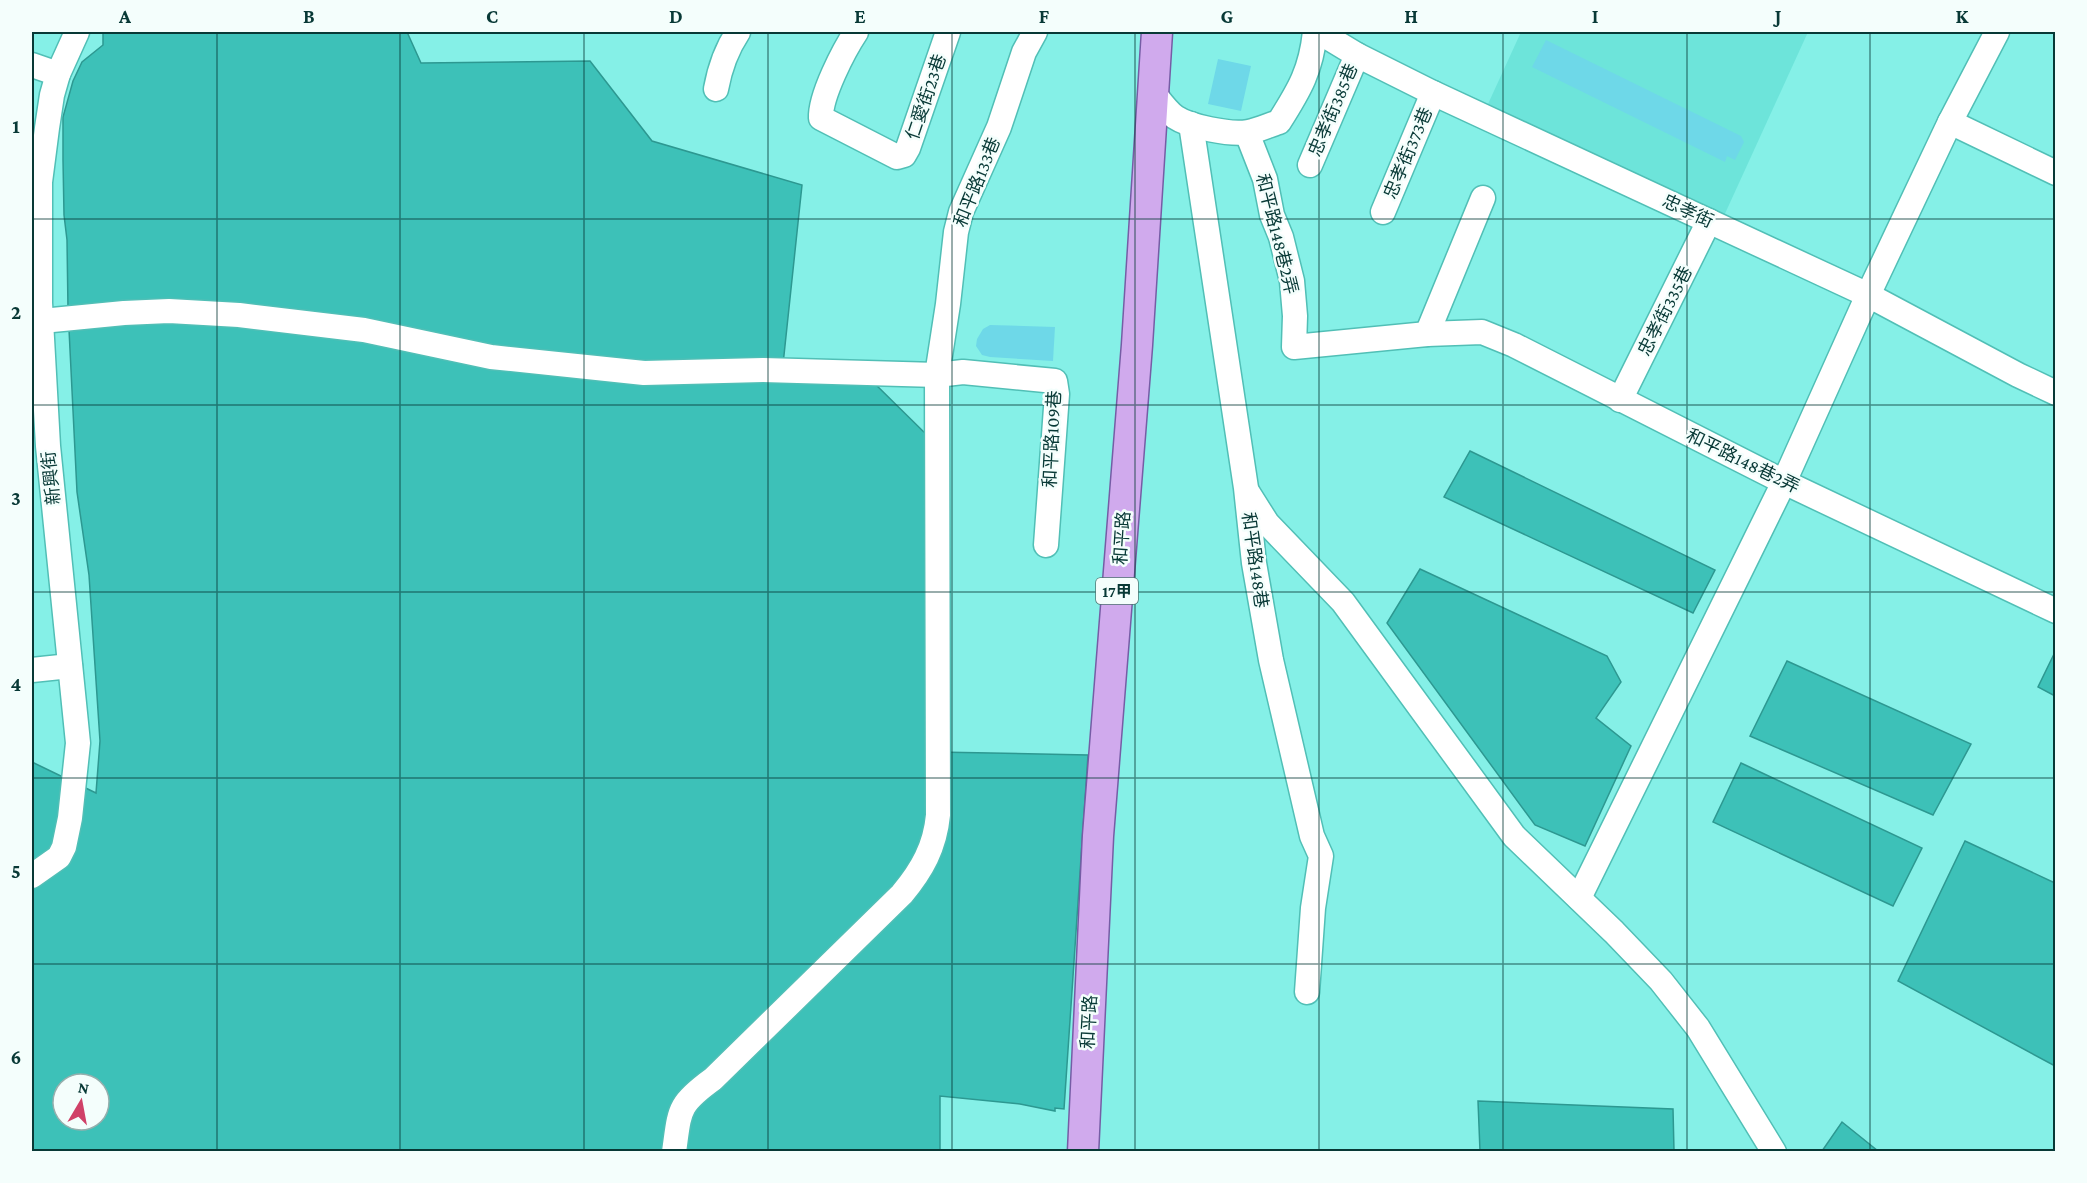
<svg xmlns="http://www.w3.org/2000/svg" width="2087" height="1183" font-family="'Crimson Pro','Noto Sans TC',serif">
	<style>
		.built { fill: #6de4da }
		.water { fill: #3dc1b8; stroke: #2d9891; stroke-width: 1.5; fill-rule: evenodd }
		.building { fill: #6ed8e8 }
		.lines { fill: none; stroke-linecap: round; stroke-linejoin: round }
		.minor-casing { stroke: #51bfb6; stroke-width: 27 }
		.major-casing { stroke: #755da5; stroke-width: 33 }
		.minor { stroke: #fff; stroke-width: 24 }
		.major { stroke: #d0aaed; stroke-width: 30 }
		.grid { fill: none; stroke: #083936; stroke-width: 1.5; stroke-opacity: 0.55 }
		.labels { text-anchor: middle; stroke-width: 5; stroke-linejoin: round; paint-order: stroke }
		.shield { fill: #f4fefc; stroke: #4f7471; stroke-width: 1.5 }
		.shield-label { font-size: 16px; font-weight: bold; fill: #083936 }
		.street-label { font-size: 18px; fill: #083936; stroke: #f4fefc }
		.neatline { fill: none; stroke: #083936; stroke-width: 2 }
		.grid-label { font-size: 20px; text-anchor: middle; font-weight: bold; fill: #083936 }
	</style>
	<rect width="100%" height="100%" fill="#85f0e7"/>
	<!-- built -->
	<path class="built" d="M1521 32H1808L1723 218 1488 104Z"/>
	<!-- water -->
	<g class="water">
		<path d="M103 32H407L421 63 590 61 652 141 802 185 782 374 871 380 931 439 936 752 1088 755 1064 1109 1055 1108V1111L1020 1104 940 1096V1152L32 1151V762L96 793 100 741 89 575 77 492 68 309 67 240 64 215 63 160V117L73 81 82 62 103 45ZM63 1084H99V1120H63Z"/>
		<path d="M1470 451 1715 570 1693 613 1444 497Z"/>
		<path d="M1420 569 1607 656 1621 682 1596 718 1631 746 1585 846 1535 825 1387 623Z"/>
		<path d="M2055 652V696L2038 687Z"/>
		<path d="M1787 661 1971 744 1933 815 1750 736Z"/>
		<path d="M1741 763 1922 848 1893 906 1713 822Z"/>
		<path d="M1965 841 2055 883V1066L1898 981Z"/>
		<path d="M1478 1101 1673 1109 1674 1151H1480Z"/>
		<path d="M1842 1122 1878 1151H1822Z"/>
	</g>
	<!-- building -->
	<g class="building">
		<path d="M1546 40 1741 136 1744 142 1735 160 1727 156 1725 162 1532 67Z"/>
		<path d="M1218 59 1251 66 1241 111 1208 104Z"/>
		<path d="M990 325 1055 327 1053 361 990 357 982 355 976 346 977 339 983 329Z"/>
	</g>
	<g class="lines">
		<defs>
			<g id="minor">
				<path d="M856 32C844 50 820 96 821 118L897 157 904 155 908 148 948 32"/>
				<path d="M1319 32 1357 55 1433 93 1868 295 2018 375 2056 393"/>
				<path d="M32 65 58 74"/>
				<path d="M716 89C720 67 726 50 738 32"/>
				<path d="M1153 92C1160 101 1166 110 1175 117 1190 127 1230 135 1248 132 1259 130 1269 125 1279 122 1300 89 1311 70 1315 32"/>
				<path d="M1950 122 2056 173"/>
				<path d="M1191 124 1246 488 1254 563 1271 660 1312 836 1321 856 1313 908 1307 992"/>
				<path d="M1247 133 1265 179 1272 215 1281 237 1292 281 1295 316 1294 347 1427 334 1482 332 1514 345 1784 482 2056 611"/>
				<path d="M1310 165 1357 55"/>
				<path d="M1383 212 1433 93"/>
				<path d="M42 321 124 313 169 311 239 315 364 330 491 357 644 373 763 370 937 375 963 372 1055 381 1057 394 1046 545"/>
				<path d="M1427 334 1483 198"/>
				<path d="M1620 400 1709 221"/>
				<path d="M1248 493 1267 523 1343 602 1514 836 1614 932 1661 981 1698 1028 1774 1152"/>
				<path d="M32 670 70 666"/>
				<path d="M32 876 59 857 64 847 70 818 78 743 48 446 40 303V182L47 128 52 95 58 74 77 32"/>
				<path d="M1579 898 1784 482 1868 295 1950 122 1997 32"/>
				<path d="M674 1152C680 1110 677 1105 713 1079L902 894C922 870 935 847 938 815L937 375 948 304 956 232 961 212 999 127 1024 52 1035 32"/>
			</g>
			<path id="major" d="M1083 1152 1098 836 1137 345 1157 32"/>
		</defs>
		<!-- minor casing -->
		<use href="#minor" class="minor-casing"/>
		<!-- major casing -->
		<use href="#major" class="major-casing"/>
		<!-- minor -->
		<use href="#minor" class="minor"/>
		<!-- major -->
		<use href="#major" class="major"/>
	</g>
	<!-- grid -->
	<path class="grid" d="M217 32V1152M400 32V1152M584 32V1152M768 32V1152M952 32V1152M1135 32V1152M1319 32V1152M1503 32V1152M1687 32V1152M1870 32V1152M32 219H2056M32 405H2056M32 592H2056M32 778H2056M32 964H2056"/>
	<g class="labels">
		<!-- shield labels -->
		<rect class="shield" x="1096" y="578" width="42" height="26" rx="4.5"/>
		<g class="shield-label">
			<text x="1117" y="597">17甲</text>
		</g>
		<!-- street labels -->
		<g class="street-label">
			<text transform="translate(926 97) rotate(-71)" y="6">仁愛街23巷</text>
			<text transform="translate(1333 110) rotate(-67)" y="6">忠孝街385巷</text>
			<text transform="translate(1408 153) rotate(-67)" y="6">忠孝街373巷</text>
			<text transform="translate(977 182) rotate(-68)" y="6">和平路133巷</text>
			<text transform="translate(1688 211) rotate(25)" y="6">忠孝街</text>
			<text transform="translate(1277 234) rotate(76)" y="6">和平路148巷2弄</text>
			<text transform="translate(1665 311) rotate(-63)" y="6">忠孝街335巷</text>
			<text transform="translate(1052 439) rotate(-87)" y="6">和平路109巷</text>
			<text transform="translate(1743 461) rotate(26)" y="6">和平路148巷2弄</text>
			<text transform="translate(51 478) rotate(-96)" y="6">新興街</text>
			<text transform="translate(1122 538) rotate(-86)" y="6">和平路</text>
			<text transform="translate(1255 560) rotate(82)" y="6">和平路148巷</text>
			<text transform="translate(1089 1022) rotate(-87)" y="6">和平路</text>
		</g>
	</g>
	<!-- border -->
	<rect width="2087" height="1183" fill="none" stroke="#f4fefc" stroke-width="66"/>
	<!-- north arrow -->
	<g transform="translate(81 1102) rotate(10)"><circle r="28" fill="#f4fefc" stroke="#96afad" stroke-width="1.5"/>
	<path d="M0-4.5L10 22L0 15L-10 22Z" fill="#d04168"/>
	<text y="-9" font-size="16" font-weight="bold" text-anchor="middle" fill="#083936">N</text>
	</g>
	<rect x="33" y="33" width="2021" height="1117" class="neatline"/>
	<g class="grid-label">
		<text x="125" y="23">A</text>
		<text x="309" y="23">B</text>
		<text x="492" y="23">C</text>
		<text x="676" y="23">D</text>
		<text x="860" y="23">E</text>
		<text x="1044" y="23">F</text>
		<text x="1227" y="23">G</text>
		<text x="1411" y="23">H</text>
		<text x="1595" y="23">I</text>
		<text x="1778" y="23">J</text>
		<text x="1962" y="23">K</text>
		<text x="16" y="133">1</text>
		<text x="16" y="319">2</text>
		<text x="16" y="505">3</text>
		<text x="16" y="691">4</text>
		<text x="16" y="878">5</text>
		<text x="16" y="1064">6</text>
	</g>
</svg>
